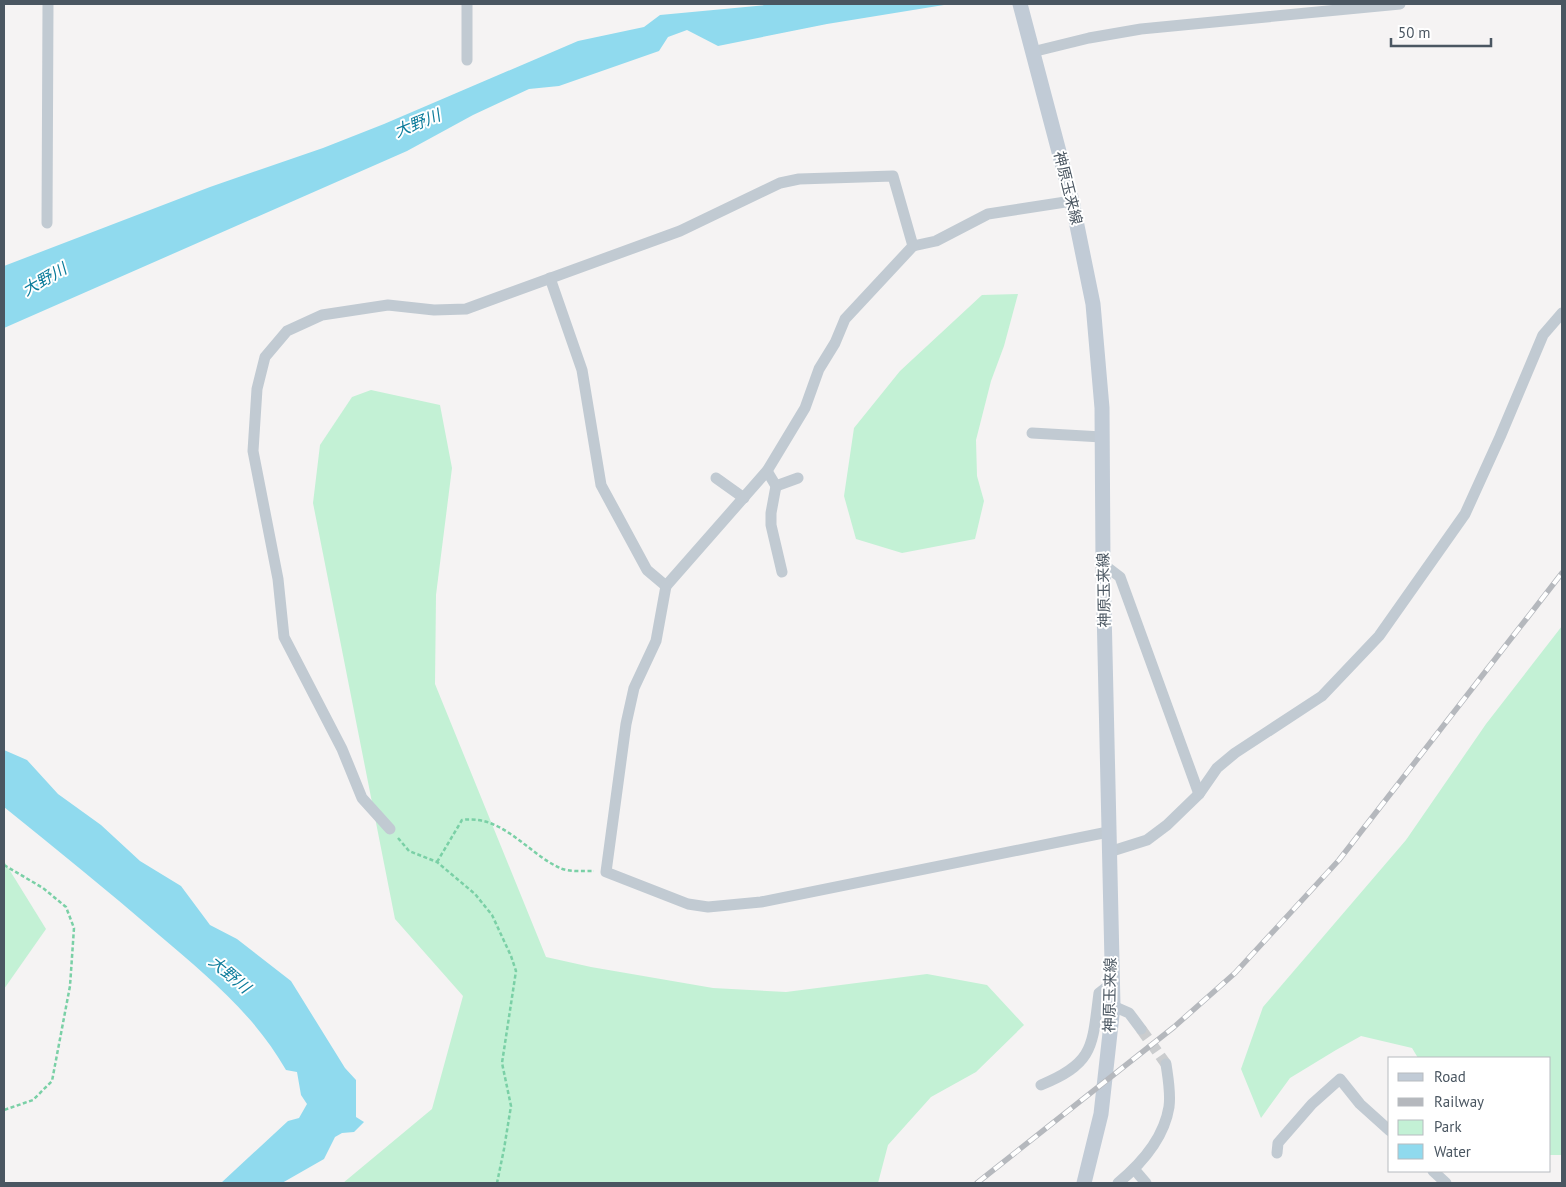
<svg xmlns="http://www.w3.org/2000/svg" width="1566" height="1187" font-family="'PT Sans','Noto Sans JP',sans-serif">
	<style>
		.green { fill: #c3f1d5 }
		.water { fill: #90daee }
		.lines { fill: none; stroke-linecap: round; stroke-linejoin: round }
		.minor-tunnel { stroke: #caccce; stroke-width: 11; stroke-dasharray: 11 5.5; stroke-linecap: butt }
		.path { stroke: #7ad0a6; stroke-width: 2.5; stroke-dasharray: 4 2.5; stroke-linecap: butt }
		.minor { stroke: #c1cad2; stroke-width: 11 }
		.secondary { stroke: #c1cbd6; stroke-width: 15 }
		.rail-casing { stroke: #b5b8bd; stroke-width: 5.5 }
		.rail { stroke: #fff; stroke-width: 4; stroke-dasharray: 11; stroke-linecap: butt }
		.labels { text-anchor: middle; stroke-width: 4; stroke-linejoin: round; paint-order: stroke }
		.street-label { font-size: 15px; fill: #4a5661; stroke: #fff }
		.water-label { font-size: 16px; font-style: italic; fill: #0c7c9b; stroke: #fff }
	</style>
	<rect width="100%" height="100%" fill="#f5f3f3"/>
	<!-- green -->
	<g class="green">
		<path d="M1018 294 1004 346 991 381 976 440 977 476 984 501 975 539 902 553 856 539 844 496 854 428 900 371 982 295Z"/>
		<path d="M371 390 440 405 452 468 436 595 435 684 546 957 591 967 713 988 786 992 927 974 987 985 1024 1025 976 1072 931 1097 888 1145 878 1183H343L432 1109 463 996 395 919 313 503 320 445 352 397Z"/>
		<path d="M1562 626V1155H1550V1058H1418L1412 1048 1361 1036 1336 1050 1290 1078 1261 1118 1241 1069 1263 1007 1406 840 1486 724Z"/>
		<path d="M4 861 46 929 4 989Z"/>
	</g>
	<!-- water -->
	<g class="water">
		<path d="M776 4H950L827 24 718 46 687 30 668 37 659 51 559 86 529 89 473 115 407 151 4 328V266L210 187 323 148 384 124 578 41 644 27 660 15Z"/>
		<path d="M4 750 27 760 58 794 101 825 140 861 181 886 210 925 237 939 291 981 345 1068 356 1080V1117L364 1122 354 1132 342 1133 335 1137 324 1159 282 1183H221L288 1121 299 1118 307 1104 301 1095 297 1072 286 1070C254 1014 207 976 159 935 108 891 56 849 4 807Z"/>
	</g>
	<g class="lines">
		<!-- minor-tunnel -->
		<path class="minor-tunnel" d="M1141 1029 1166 1064"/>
		<!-- path -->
		<g class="path">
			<path d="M398 838 409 851 437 862 475 894 492 915 511 956 516 971 502 1063 511 1106 504 1149 497 1183"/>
			<path d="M437 862 462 820C502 814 527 853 560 868 568 872 584 871 594 871"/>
			<path d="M4 865 43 888 66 907 74 928 70 986 52 1081 33 1100 4 1110"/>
		</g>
		<!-- minor -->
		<g class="minor">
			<path d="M467 4V60"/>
			<path d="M1032 52 1089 38 1141 29 1400 4"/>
			<path d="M47 223 48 4"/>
			<path d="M550 278 582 370 601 485 647 570 666 586 656 641 634 688 626 724 606 872 688 904 708 907 761 902 1108 832"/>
			<path d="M1032 433 1102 437"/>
			<path d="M767 471 776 486 798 478"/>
			<path d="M716 478 744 498"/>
			<path d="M776 486 771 513V525L782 572"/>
			<path d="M1103 564 1120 577 1199 794"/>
			<path d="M666 586 767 471 805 408 819 369 835 343 845 319 913 246 936 241 988 214 1072 201"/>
			<path d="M390 829 362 798 342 749 284 637 278 579 253 451 257 389 265 357 287 331 322 315 388 305 434 310 466 309 680 231 780 183 799 179 893 176 913 246"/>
			<path d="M1109 852 1147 840 1167 825 1199 794 1217 768 1235 753 1322 696 1379 636 1465 514 1500 437 1543 335 1562 313"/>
			<path d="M1113 1006 1129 1013 1141 1029"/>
			<path d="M1041 1085C1095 1063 1092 1046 1099 993L1112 983"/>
			<path d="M1277 1153 1278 1143 1312 1104 1340 1079 1360 1104 1390 1131"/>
			<path d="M1134 1169 1146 1183"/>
			<path d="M1433 1171 1446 1183"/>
			<path d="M1118 1183C1141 1164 1164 1138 1169 1107 1171 1093 1168 1078 1166 1064"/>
		</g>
		<!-- secondary -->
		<path class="secondary" d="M1020 4 1072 201 1093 304 1102 408 1103 564 1113 1006 1101 1114 1084 1183"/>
		<defs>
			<path id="rail" d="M977 1183 1174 1027 1235 973 1339 860 1562 573"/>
		</defs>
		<!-- rail casing -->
		<use href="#rail" class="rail-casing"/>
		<!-- rail -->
		<use href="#rail" class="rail"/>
	</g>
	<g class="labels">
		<!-- street labels -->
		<g class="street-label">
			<text transform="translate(1068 188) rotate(76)" y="5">神原玉来線</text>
			<text transform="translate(1104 590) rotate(-91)" y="5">神原玉来線</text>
			<text transform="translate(1110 995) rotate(-89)" y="5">神原玉来線</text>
		</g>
		<!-- water labels -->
		<g class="water-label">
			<text transform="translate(417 123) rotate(-22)" y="6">大野川</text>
			<text transform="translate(44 279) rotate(-30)" y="6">大野川</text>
			<text transform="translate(230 974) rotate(40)" y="6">大野川</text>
		</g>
	</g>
	<!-- border -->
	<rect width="1566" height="1187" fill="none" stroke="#4a5661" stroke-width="10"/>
	<!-- legend -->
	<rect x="1388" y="1057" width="162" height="115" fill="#ffffff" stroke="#b7bbc0"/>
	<rect x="1398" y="1073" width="25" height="8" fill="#c1cbd6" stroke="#b7bbc0"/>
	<text x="1434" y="1082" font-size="15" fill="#4a5661">Road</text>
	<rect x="1398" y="1098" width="25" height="8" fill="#b5b8bd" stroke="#b7bbc0"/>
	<text x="1434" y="1107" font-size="15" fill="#4a5661">Railway</text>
	<rect x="1398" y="1120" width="25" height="15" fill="#c3f1d5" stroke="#b7bbc0"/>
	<text x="1434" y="1132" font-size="15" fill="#4a5661">Park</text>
	<rect x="1398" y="1144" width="25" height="15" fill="#90daee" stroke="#b7bbc0"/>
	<text x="1434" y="1157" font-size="15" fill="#4a5661">Water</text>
	<!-- scale -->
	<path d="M1391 38v8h100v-8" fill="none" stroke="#4a5661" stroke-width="2.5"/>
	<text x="1398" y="38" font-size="15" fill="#4a5661" stroke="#ffffff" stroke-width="4" paint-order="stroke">50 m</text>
</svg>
